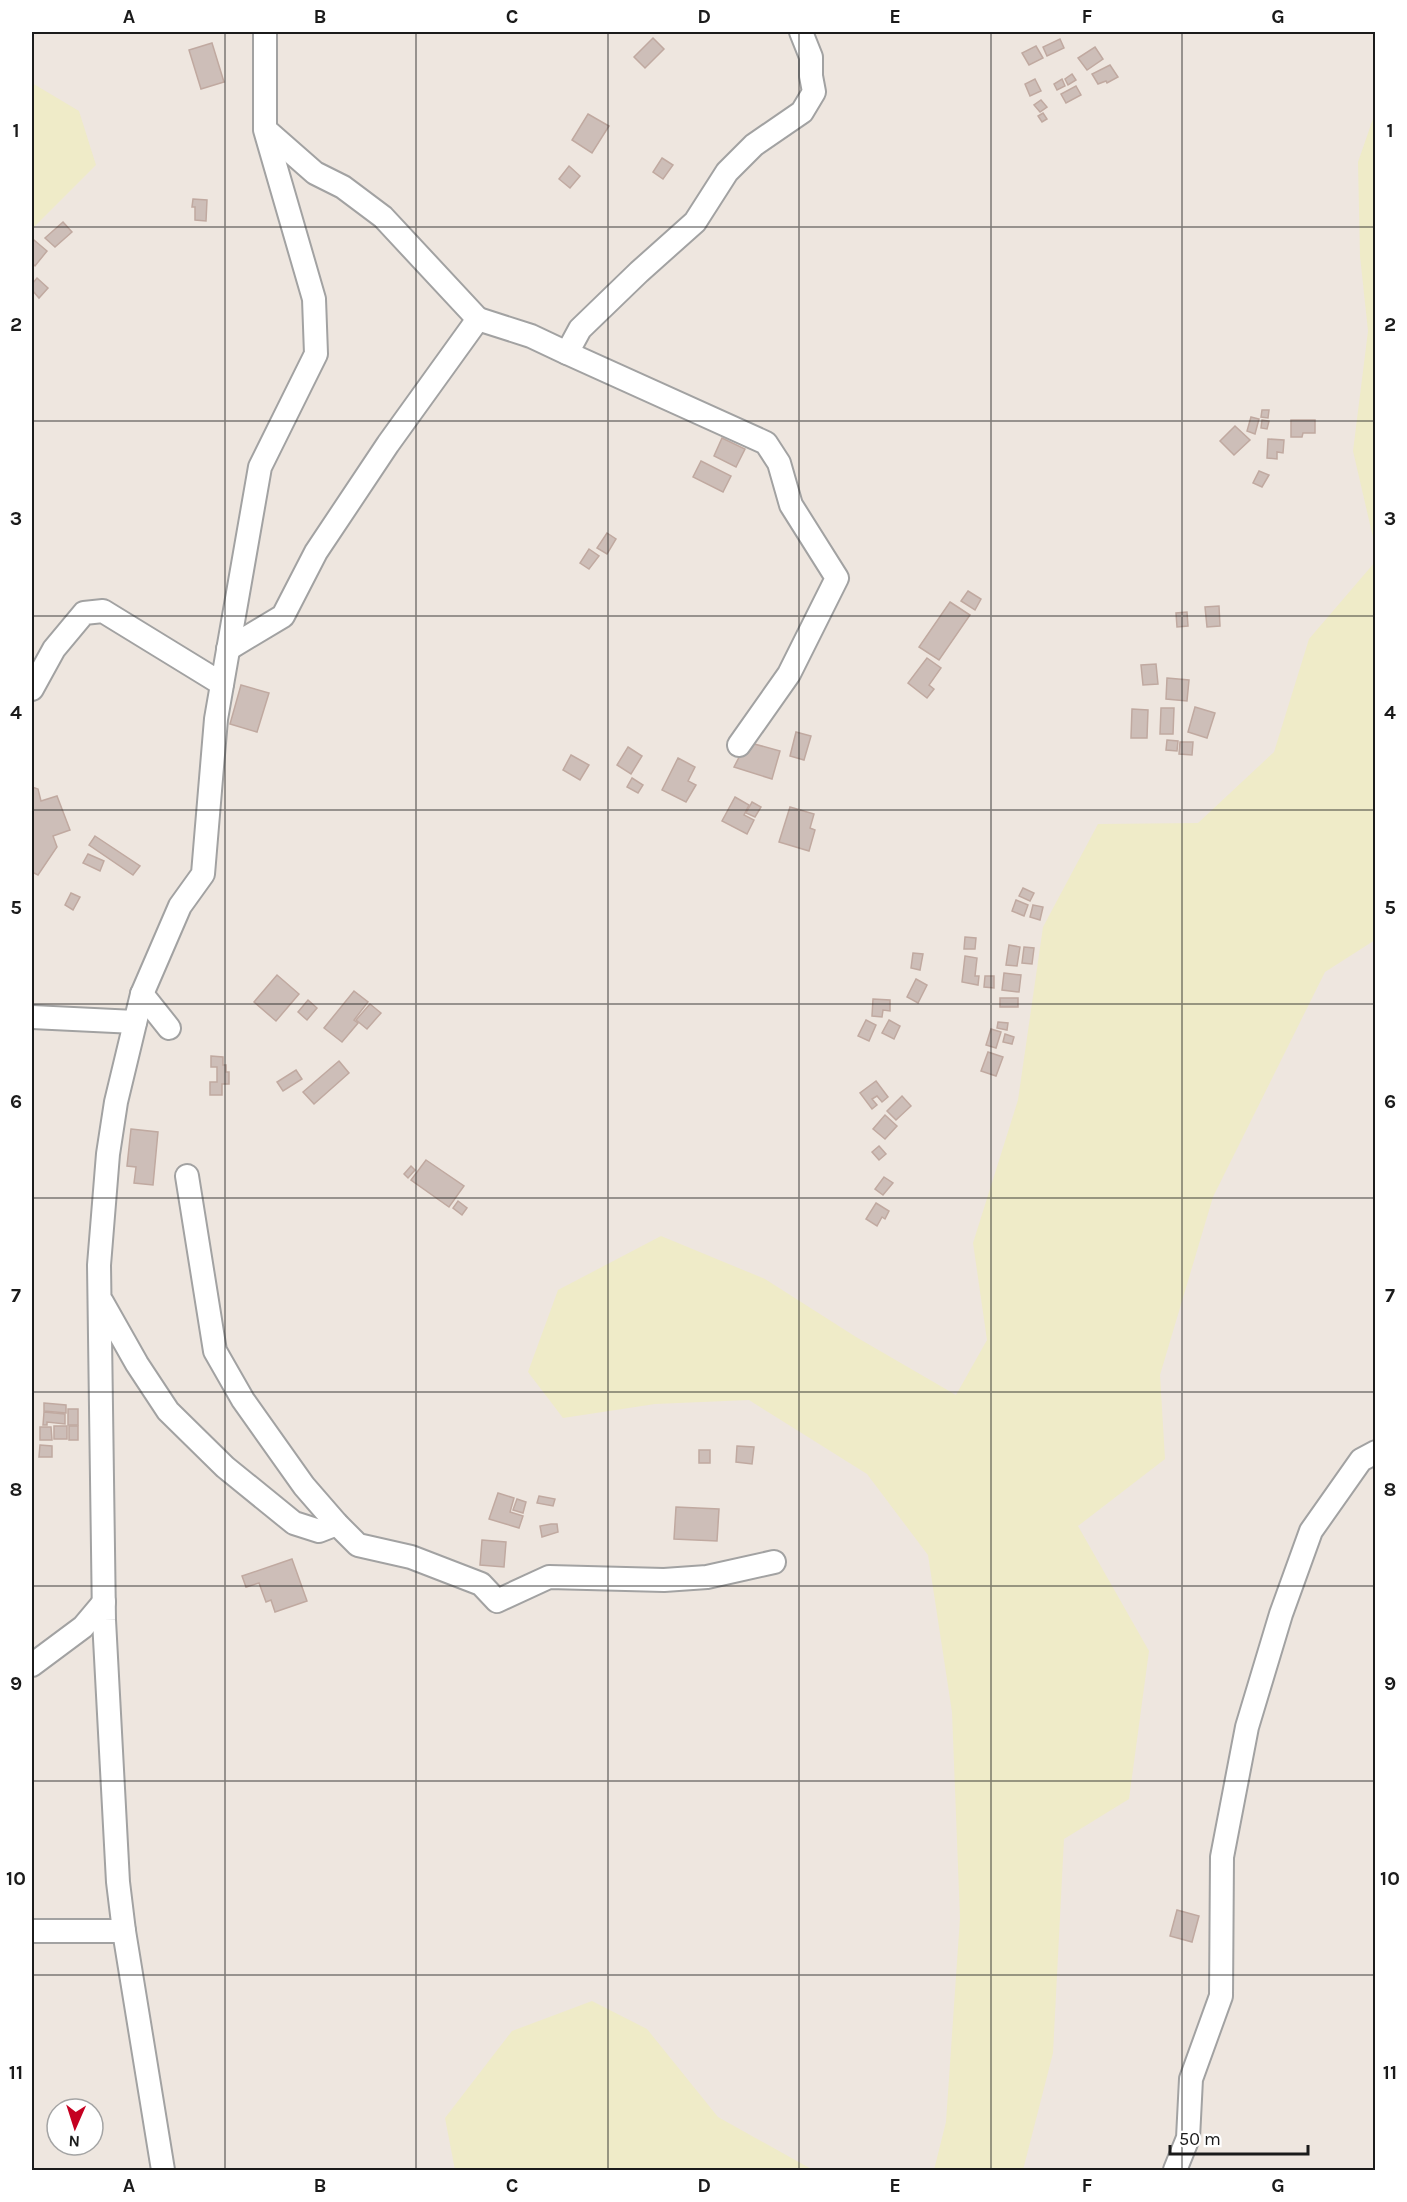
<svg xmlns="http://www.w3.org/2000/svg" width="1407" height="2202" font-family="Karla,sans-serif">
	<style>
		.farmland { fill: #efebc8 }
		.building { fill: #cdbeb8; stroke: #c0a9a0; stroke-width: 1.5 }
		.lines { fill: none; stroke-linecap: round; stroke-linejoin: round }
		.minor-casing { stroke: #a2a2a2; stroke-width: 26 }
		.minor { stroke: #fff; stroke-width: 22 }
		.grid { fill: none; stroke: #1b1b1b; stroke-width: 1.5; stroke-opacity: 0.55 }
		.neatline { fill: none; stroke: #1b1b1b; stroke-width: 2 }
		.grid-label { font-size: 20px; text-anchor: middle; font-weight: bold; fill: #1b1b1b }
	</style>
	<rect width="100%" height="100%" fill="#eee6df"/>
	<!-- farmland -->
	<g class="farmland">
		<path d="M32 83 79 111 96 165 32 229Z"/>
		<path d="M1375 113V546L1353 451 1368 331 1360 256 1358 162Z"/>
		<path d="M1375 562V940L1325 972 1213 1197 1160 1375 1165 1459 1078 1526 1149 1651 1129 1799 1064 1839 1053 2053 1023 2170H934L946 2122 960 1918 952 1712 928 1555 867 1474 749 1400 655 1404 563 1418 528 1372 558 1290 661 1236 765 1279 856 1337 956 1395 987 1340 973 1243 1018 1100 1043 927 1098 824 1198 823 1274 752 1309 639Z"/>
		<path d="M592 2001 647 2029 718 2117 813 2170H455L445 2118 512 2031Z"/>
	</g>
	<!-- building -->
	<g class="building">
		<path d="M653 38 664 49 645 68 634 57Z"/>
		<path d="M1060 39 1064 48 1047 56 1043 47Z"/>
		<path d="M212 43 224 82 201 89 189 50Z"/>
		<path d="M1036 46 1043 58 1029 65 1022 53Z"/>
		<path d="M1095 47 1103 59 1087 70 1078 58Z"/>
		<path d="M1110 65 1118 77 1107 83 1106 81 1098 84 1092 74Z"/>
		<path d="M1072 74 1076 80 1068 85 1065 79Z"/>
		<path d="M1035 79 1041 91 1030 96 1025 84Z"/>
		<path d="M1062 79 1065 86 1057 90 1054 84Z"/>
		<path d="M1076 86 1081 95 1066 103 1061 94Z"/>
		<path d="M1041 100 1047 107 1040 112 1034 105Z"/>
		<path d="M1043 113 1047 119 1042 122 1038 116Z"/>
		<path d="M588 114 609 126 592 153 572 140Z"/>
		<path d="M662 158 673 165 663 179 653 172Z"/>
		<path d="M569 166 580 176 570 188 559 179Z"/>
		<path d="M193 199 207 200 206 221 195 220V207H192Z"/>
		<path d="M63 222 72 232 55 247 45 238Z"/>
		<path d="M34 240 47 251 35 266 32 263V243Z"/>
		<path d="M37 278 48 288 39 298 32 290V284Z"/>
		<path d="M1262 410H1269L1268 418 1261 417Z"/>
		<path d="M1251 417 1259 419 1255 434 1247 431Z"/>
		<path d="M1262 420 1269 421 1267 429 1261 428Z"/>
		<path d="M1291 420H1315V433H1303L1302 437H1291Z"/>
		<path d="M1235 426 1250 440 1234 455 1220 441Z"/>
		<path d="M722 438 745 449 736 467 714 456Z"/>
		<path d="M1268 439 1284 440 1283 453 1277 452V459L1267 458Z"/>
		<path d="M701 461 731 476 723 492 693 477Z"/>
		<path d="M1259 471 1269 475 1262 487 1253 483Z"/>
		<path d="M607 533 616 539 607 554 597 548Z"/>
		<path d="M589 549 599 556 589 569 580 563Z"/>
		<path d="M968 591 981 599 975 610 961 601Z"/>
		<path d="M950 602 970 615 939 660 919 647Z"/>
		<path d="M1219 606 1220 626 1207 627 1205 607Z"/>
		<path d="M1187 612 1188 626 1177 627 1176 613Z"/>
		<path d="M927 658 941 668 929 685 934 689 927 698 908 683Z"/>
		<path d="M1156 664 1158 684 1143 685 1141 665Z"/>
		<path d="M1167 678 1189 680 1187 701 1166 699Z"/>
		<path d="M241 685 269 693 257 732 230 724Z"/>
		<path d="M1195 707 1215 713 1207 738 1188 732Z"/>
		<path d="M1161 708H1174L1173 734H1160Z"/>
		<path d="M1132 709 1148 710 1147 738H1131Z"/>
		<path d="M796 732 811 736 804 760 790 756Z"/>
		<path d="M1167 740 1178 741 1177 751 1166 750Z"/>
		<path d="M747 742 780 751 772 779 734 767Z"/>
		<path d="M1180 742H1193L1192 755 1179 754Z"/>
		<path d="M628 747 642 756 631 774 617 765Z"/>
		<path d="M571 755 589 765 580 780 563 770Z"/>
		<path d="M678 758 695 767 688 781 696 785 686 802 662 790Z"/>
		<path d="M632 778 643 785 638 793 627 787Z"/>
		<path d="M32 787 38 789 41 801 57 796 70 830 53 836 57 847 38 875 32 872V853L33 850 32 845Z"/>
		<path d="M735 797 749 805 744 815 754 820 747 834 722 821Z"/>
		<path d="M752 802 761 807 755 817 746 813Z"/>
		<path d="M790 807 814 814 810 828 815 830 809 851 779 842Z"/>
		<path d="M95 836 140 866 133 875 89 845Z"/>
		<path d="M88 854 104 861 100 871 83 863Z"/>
		<path d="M1023 888 1034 893 1030 901 1019 896Z"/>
		<path d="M71 893 80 897 73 910 65 905Z"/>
		<path d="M1016 900 1028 905 1024 916 1012 911Z"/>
		<path d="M1033 905 1043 907 1040 920 1030 917Z"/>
		<path d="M965 937 976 938 975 949H964Z"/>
		<path d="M1009 945 1020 947 1017 966 1006 965Z"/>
		<path d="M1024 947 1034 948 1032 964 1022 963Z"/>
		<path d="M913 953 923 954 920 970 911 968Z"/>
		<path d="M965 956 977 958 975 976H979L978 985 962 982Z"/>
		<path d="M1004 973 1021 975 1019 992 1002 990Z"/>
		<path d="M277 975 299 994 276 1021 254 1002Z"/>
		<path d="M985 976H994V988L984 987Z"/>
		<path d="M916 979 927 985 918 1003 907 997Z"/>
		<path d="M354 991 368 1002 354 1020 358 1023 342 1042 324 1028Z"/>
		<rect x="1000" y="998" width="18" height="9"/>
		<path d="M873 999 890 1000V1011L883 1010 882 1017 872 1016Z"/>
		<path d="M308 1000 317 1008 307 1020 298 1012Z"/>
		<path d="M370 1004 381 1013 367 1029 356 1020Z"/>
		<path d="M866 1020 876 1025 869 1041 858 1036Z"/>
		<path d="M889 1020 900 1026 894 1039 882 1033Z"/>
		<path d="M998 1022 1008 1023 1007 1030 997 1028Z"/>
		<path d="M991 1029 1001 1032 996 1048 986 1045Z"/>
		<path d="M1005 1034 1014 1037 1012 1044 1003 1042Z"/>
		<path d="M988 1052 1003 1057 996 1076 981 1071Z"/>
		<path d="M211 1056 223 1057V1065H226V1072H229V1084H222V1095H210V1082H217V1067H211Z"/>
		<path d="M339 1061 349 1073 314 1104 303 1092Z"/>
		<path d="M296 1070 302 1079 283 1091 277 1082Z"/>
		<path d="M876 1081 888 1097 882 1102 877 1096 872 1099 877 1105 872 1109 860 1093Z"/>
		<path d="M902 1096 911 1106 896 1120 887 1111Z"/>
		<path d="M885 1115 897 1126 885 1139 873 1129Z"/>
		<path d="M131 1129 158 1132 153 1185 134 1183 136 1167 127 1166Z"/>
		<path d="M879 1146 886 1154 879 1160 872 1152Z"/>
		<path d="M426 1160 464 1186 449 1207 411 1180Z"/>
		<path d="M411 1166 415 1170 408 1178 404 1174Z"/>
		<path d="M884 1177 893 1183 883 1195 875 1189Z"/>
		<path d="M458 1201 467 1208 462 1215 453 1208Z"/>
		<path d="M876 1203 889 1211 885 1219 882 1217 877 1226 866 1219Z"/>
		<path d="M44 1403 66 1405V1413L44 1411Z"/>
		<rect x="68" y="1409" width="10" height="16"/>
		<path d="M44 1412 65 1414V1424L47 1422V1425H43Z"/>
		<rect x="54" y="1426" width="13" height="13"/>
		<rect x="69" y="1426" width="9" height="14"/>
		<path d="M40 1427H51L52 1440H40Z"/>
		<path d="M40 1445 52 1446V1457H39Z"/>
		<path d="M737 1446 754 1447 752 1464 736 1462Z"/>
		<rect x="699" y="1450" width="11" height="13"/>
		<path d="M498 1493 514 1498 510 1512 523 1516 519 1528 489 1519Z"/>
		<path d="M539 1496 555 1499 553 1506 537 1503Z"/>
		<path d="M517 1499 526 1502 523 1513 513 1510Z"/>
		<path d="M676 1507 719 1509 717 1541 674 1539Z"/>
		<path d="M551 1524H557L558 1532 542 1537 540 1526Z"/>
		<path d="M482 1540 506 1542 504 1567 480 1565Z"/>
		<path d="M292 1559 307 1601 275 1612 271 1600 266 1602 259 1583 246 1587 242 1576Z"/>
		<path d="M1177 1910 1199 1916 1192 1942 1170 1936Z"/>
	</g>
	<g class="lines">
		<defs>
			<g id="minor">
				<path d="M266 130 315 173 343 187 383 217 478 319"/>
				<path d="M567 353 766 443 779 463 791 505 837 578 789 674 739 745"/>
				<path d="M228 649 283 616 316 552 388 444 478 319 531 336 567 353 580 329 639 272 695 222 727 172 754 145 802 112 814 92 811 76V57L801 32"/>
				<path d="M32 689 54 649 84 613 103 611 222 684"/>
				<path d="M142 994 169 1028"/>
				<path d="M32 1017 135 1022"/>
				<path d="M187 1176 215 1351 243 1400 304 1486 337 1524 358 1545 411 1557 481 1584 497 1601 549 1577 664 1580 707 1577 774 1562"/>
				<path d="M102 1302 137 1364 168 1411 225 1467 294 1523 319 1531 337 1524"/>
				<path d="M32 1665 83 1627 104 1602"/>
				<path d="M32 1931H124"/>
				<path d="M163 2170 124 1931 118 1882 104 1620 99 1265 108 1154 116 1102 142 994 180 906 203 874 216 719 260 467 316 354 314 299 265 130V32"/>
				<path d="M1175 2170 1188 2138 1191 2079 1221 1996 1222 1857 1247 1727 1281 1614 1311 1531 1361 1460 1376 1452"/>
			</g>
		</defs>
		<!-- minor casing -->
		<use href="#minor" class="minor-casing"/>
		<!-- minor -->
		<use href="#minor" class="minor"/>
	</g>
	<!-- grid -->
	<path class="grid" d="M225 32V2170M416 32V2170M608 32V2170M799 32V2170M991 32V2170M1182 32V2170M32 227H1376M32 421H1376M32 616H1376M32 810H1376M32 1004H1376M32 1198H1376M32 1392H1376M32 1586H1376M32 1781H1376M32 1975H1376"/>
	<!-- border -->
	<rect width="1407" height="2202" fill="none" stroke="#ffffff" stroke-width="66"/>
	<!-- north arrow -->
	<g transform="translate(75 2127) rotate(183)"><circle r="28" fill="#ffffff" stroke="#a4a4a4" stroke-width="1.5"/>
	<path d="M0-4.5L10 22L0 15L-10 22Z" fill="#c50021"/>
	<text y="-9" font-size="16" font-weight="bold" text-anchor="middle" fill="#1b1b1b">N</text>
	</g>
	<!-- scale -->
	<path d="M1170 2145v9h138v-9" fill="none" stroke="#1b1b1b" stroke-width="3"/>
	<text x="1179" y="2145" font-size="18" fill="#1b1b1b" stroke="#ffffff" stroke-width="4.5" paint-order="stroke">50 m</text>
	<rect x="33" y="33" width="1341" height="2136" class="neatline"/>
	<g class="grid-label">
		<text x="129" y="23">A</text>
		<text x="320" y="23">B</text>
		<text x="512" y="23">C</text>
		<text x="704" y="23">D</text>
		<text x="895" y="23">E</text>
		<text x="1087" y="23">F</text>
		<text x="1278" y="23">G</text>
		<text x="16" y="137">1</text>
		<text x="1390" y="137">1</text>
		<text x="16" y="331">2</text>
		<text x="1390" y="331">2</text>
		<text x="16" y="525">3</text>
		<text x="1390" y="525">3</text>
		<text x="16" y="719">4</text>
		<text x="1390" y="719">4</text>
		<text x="16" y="914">5</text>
		<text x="1390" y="914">5</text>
		<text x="16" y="1108">6</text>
		<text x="1390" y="1108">6</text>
		<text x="16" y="1302">7</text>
		<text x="1390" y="1302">7</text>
		<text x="16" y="1496">8</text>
		<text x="1390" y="1496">8</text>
		<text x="16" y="1690">9</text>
		<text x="1390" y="1690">9</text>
		<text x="16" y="1885">10</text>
		<text x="1390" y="1885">10</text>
		<text x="16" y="2079">11</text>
		<text x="1390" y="2079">11</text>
		<text x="129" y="2192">A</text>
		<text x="320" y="2192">B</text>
		<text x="512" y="2192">C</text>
		<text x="704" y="2192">D</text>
		<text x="895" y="2192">E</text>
		<text x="1087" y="2192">F</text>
		<text x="1278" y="2192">G</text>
	</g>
</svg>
